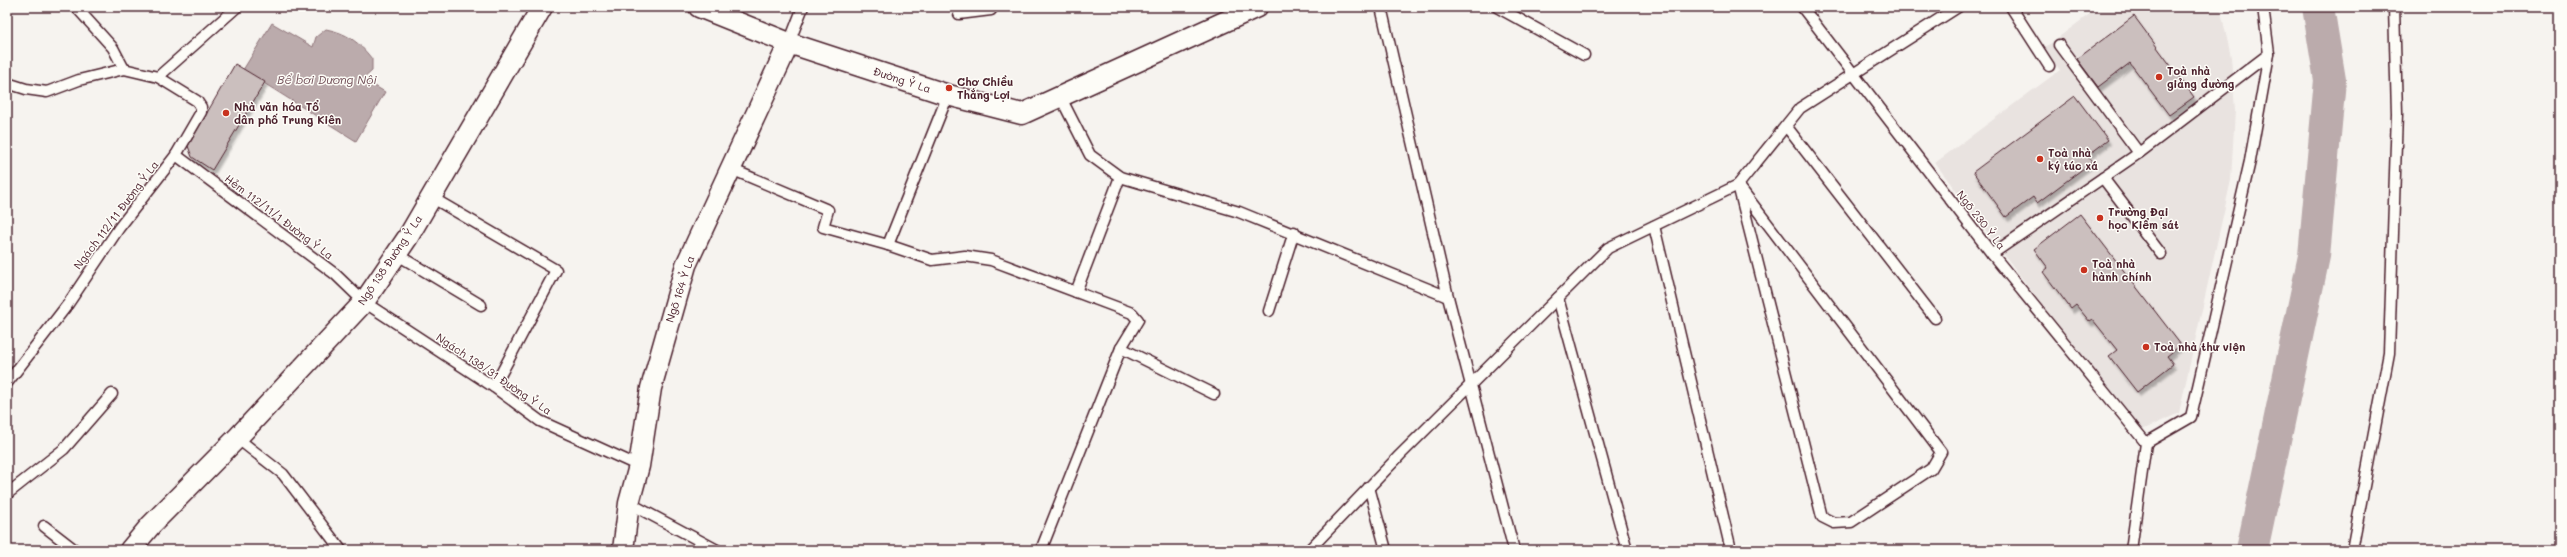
<svg xmlns="http://www.w3.org/2000/svg" width="2567" height="557" font-family="Mali,sans-serif">
	<style>
		.built { fill: #e9e3e0 }
		.water { fill: #bbabac; stroke: #8e7378 }
		.lines { fill: none; stroke-linecap: round; stroke-linejoin: round }
		.river { stroke: #bbabac; stroke-width: 32 }
		.building { fill: #cbbfbe; stroke: #4a1f2b; filter: url(#shadow) }
		.service-casing { stroke: #4a1f2b; stroke-width: 13 }
		.minor-casing { stroke: #4a1f2b; stroke-width: 23 }
		.service { stroke: #fdfcf7; stroke-width: 10 }
		.minor { stroke: #fdfcf7; stroke-width: 20 }
		.poi-dot { fill: #c8321e; stroke: #fdfcf7; stroke-width: 1.5 }
		.labels { text-anchor: middle; stroke-width: 3; stroke-linejoin: round; paint-order: stroke }
		.poi-label { font-size: 11px; font-weight: bold; fill: #4a1f2b; stroke: #fdfcf7; text-anchor: start }
		.street-label { font-size: 11px; fill: #4a1f2b; stroke: #fdfcf7 }
		.water-label { font-size: 12px; font-style: italic; fill: #725058; stroke: #fdfcf7 }
	</style>
	<defs>
		<filter id="shadow"><feDropShadow dx="2.5" dy="4.5" stdDeviation="1" flood-color="#0004"/></filter>
	</defs>
	<rect width="100%" height="100%" fill="#f6f3ef"/>
	<filter id="ink" filterUnits="userSpaceOnUse"><feTurbulence type="fractalNoise" baseFrequency=".025" numOctaves="2"/><feDisplacementMap in="SourceGraphic" scale="8" xChannelSelector="R" yChannelSelector="G"/><feConvolveMatrix kernelMatrix="1 2 1 2 8 2 1 2 1" color-interpolation-filters="sRGB"/></filter>
	<g filter="url(#ink)">
		<!-- built -->
		<path class="built" d="M2099 7H2220L2231 57 2235 110 2231 180 2179 413 2138 432 1935 163 2060 70 2043 49Z"/>
		<!-- water -->
		<path class="water" d="M272 23 313 47 316 37 326 29C347 33 359 42 372 59V71L363 79 385 92 356 141 243 70Z"/>
		<g class="lines">
			<!-- river -->
			<path class="river" d="M2252 550 2314 256 2330 80 2318 7"/>
		</g>
		<!-- building -->
		<g class="building">
			<path d="M2134 16 2194 97 2169 115 2130 63 2098 87 2077 59Z"/>
			<path d="M235 64 265 82 212 170 192 157 188 146Z"/>
			<path d="M2075 96 2108 140 2087 156 2092 162 2037 203 2033 197 2006 217 1973 172Z"/>
			<path d="M2080 214 2181 345 2167 356 2173 364 2137 392 2109 356 2117 350 2093 320 2090 322 2076 305 2071 309 2043 272 2048 268 2034 249Z"/>
		</g>
		<g class="lines">
			<defs>
				<g id="service">
					<path d="M76 7 113 48 124 69"/>
					<path d="M1381 7 1448 297 1514 550"/>
					<path d="M1497 7 1584 55"/>
					<path d="M1802 7 1992 254 2146 443"/>
					<path d="M2011 7 2049 66"/>
					<path d="M959 14 991 10 990 7"/>
					<path d="M789 43 803 7"/>
					<path d="M2059 45 2139 153"/>
					<path d="M158 77 237 7"/>
					<path d="M7 83 26 89 47 92 79 80 124 69 158 77 197 101 201 107V112L176 155 119 228 68 304 7 383"/>
					<path d="M1060 96 1090 155 1120 177 1239 212 1448 297"/>
					<path d="M1786 126 1935 318"/>
					<path d="M176 155 335 274 364 302 494 387 540 421 639 466"/>
					<path d="M731 169 828 210 823 227 888 245 948 95"/>
					<path d="M2103 178 2161 254"/>
					<path d="M1738 185 1941 452 1931 469 1851 522 1834 523 1822 517Z"/>
					<path d="M431 197 556 270 494 387"/>
					<path d="M1654 226 1731 550"/>
					<path d="M888 245 932 260 965 256 991 260 1132 313 1138 320 1121 348 1041 550"/>
					<path d="M396 254 481 305"/>
					<path d="M1992 254 2139 153 2269 54"/>
					<path d="M1076 292 1120 177"/>
					<path d="M1558 298 1627 550"/>
					<path d="M1269 311 1294 232"/>
					<path d="M1121 348 1214 394"/>
					<path d="M237 438 283 474 341 550"/>
					<path d="M2146 443 2191 417 2250 161 2269 54 2263 7"/>
					<path d="M1369 487 1386 550"/>
					<path d="M7 494 64 449 112 394"/>
					<path d="M629 503 717 550"/>
					<path d="M44 526 75 550"/>
					<path d="M1309 550 1400 455 1608 248 1738 185 1800 108 1958 7"/>
					<path d="M2131 550 2146 443"/>
					<path d="M2352 550 2389 353 2397 113 2394 7"/>
				</g>
				<g id="minor">
					<path d="M699 7 789 43 948 95 1022 114 1257 7"/>
					<path d="M130 550 151 525 237 438 364 302 408 237 542 7"/>
					<path d="M623 550 629 503 639 466 651 388 686 265 789 43"/>
				</g>
			</defs>
			<!-- service casing -->
			<use href="#service" class="service-casing"/>
			<!-- minor casing -->
			<use href="#minor" class="minor-casing"/>
			<!-- service -->
			<use href="#service" class="service"/>
			<!-- minor -->
			<use href="#minor" class="minor"/>
		</g>
	</g>
	<!-- markers -->
	<g class="poi-dot">
		<circle cx="2159" cy="77" r="4"/>
		<circle cx="949" cy="88" r="4"/>
		<circle cx="226" cy="113" r="4"/>
		<circle cx="2040" cy="159" r="4"/>
		<circle cx="2100" cy="218" r="4"/>
		<circle cx="2084" cy="270" r="4"/>
		<circle cx="2146" cy="347" r="4"/>
	</g>
	<g class="labels">
		<!-- poi labels -->
		<g class="poi-label">
			<text x="2167" y="75">Toà nhà<tspan x="2167" dy="13">giảng đường</tspan></text>
			<text x="957" y="86">Chợ Chiều<tspan x="957" dy="13">Thắng Lợi</tspan></text>
			<text x="234" y="111">Nhà văn hóa Tổ<tspan x="234" dy="13">dân phố Trung Kiên</tspan></text>
			<text x="2048" y="157">Toà nhà<tspan x="2048" dy="13">ký túc xá</tspan></text>
			<text x="2108" y="216">Trường Đại<tspan x="2108" dy="13">học Kiểm sát</tspan></text>
			<text x="2092" y="268">Toà nhà<tspan x="2092" dy="13">hành chính</tspan></text>
			<text x="2154" y="351">Toà nhà thư viện</text>
		</g>
		<!-- street labels -->
		<g class="street-label">
			<text transform="translate(902 80) rotate(18)" y="4">Đường Ỷ La</text>
			<text transform="translate(116 215) rotate(-53)" y="4">Ngách 112/11 Đường Ỷ La</text>
			<text transform="translate(279 217) rotate(37)" y="4">Hẻm 112/11/1 Đường Ỷ La</text>
			<text transform="translate(1981 220) rotate(52)" y="4">Ngõ 230 Ỷ La</text>
			<text transform="translate(390 260) rotate(-56)" y="4">Ngõ 138 Đường Ỷ La</text>
			<text transform="translate(680 289) rotate(-72)" y="4">Ngõ 164 Ỷ La</text>
			<text transform="translate(494 374) rotate(34)" y="4">Ngách 138/31 Đường Ỷ La</text>
		</g>
		<!-- water labels -->
		<g class="water-label">
			<text x="327" y="84">Bể bơi Dương Nội</text>
		</g>
	</g>
	<!-- margin -->
	<rect width="2567" height="557" fill="none" stroke="#fdfcf7" stroke-width="24"/>
	<rect x="12" y="12" width="2543" height="533" fill="none" stroke="#4a1f2b" stroke-width="1.5" filter="url(#ink)"/>
</svg>
